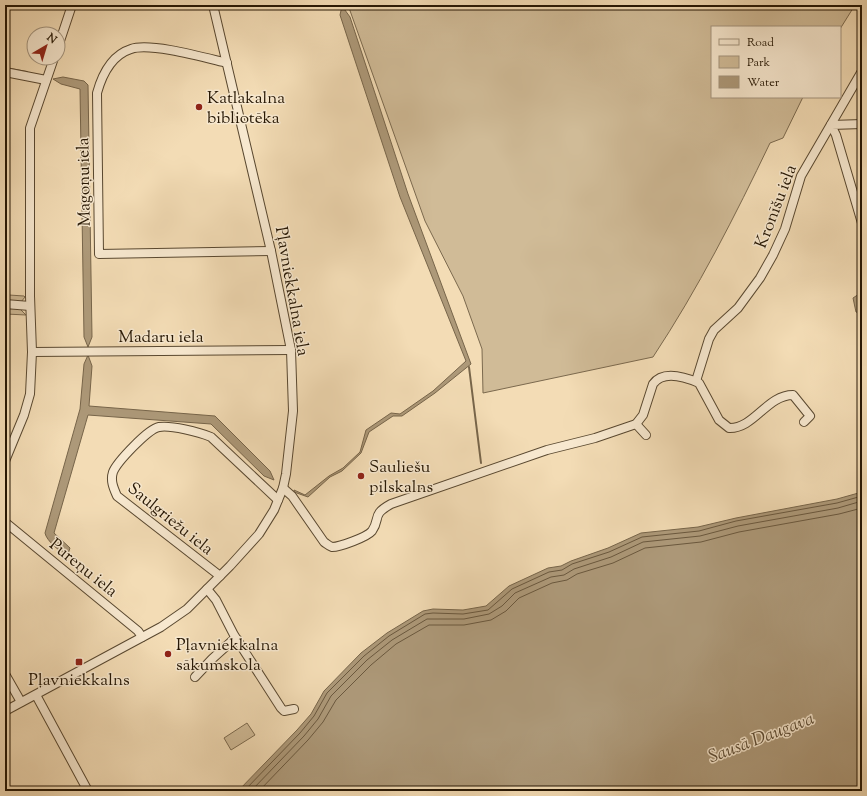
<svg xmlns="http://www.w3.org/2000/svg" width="867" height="796" font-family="'Sorts Mill Goudy',serif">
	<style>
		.green { fill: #d0bb97; stroke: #7b694e }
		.water { fill: #ad9979; stroke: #77654a }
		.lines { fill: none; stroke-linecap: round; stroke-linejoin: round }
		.shore { stroke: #6a583e; stroke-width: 1 }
		.stream { stroke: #77654a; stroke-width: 2 }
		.street-casing { stroke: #594830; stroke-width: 10 }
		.street { stroke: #f7e8cf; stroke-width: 8 }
		.poi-dot { fill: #8f2418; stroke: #f7e8cf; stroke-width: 1.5 }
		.labels { text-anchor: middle; stroke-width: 3; stroke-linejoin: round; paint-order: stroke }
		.poi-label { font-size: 17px; fill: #261704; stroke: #f7e8cf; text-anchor: start }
		.street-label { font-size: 17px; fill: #261704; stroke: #f7e8cf }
		.water-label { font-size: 18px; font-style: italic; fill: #5c4b33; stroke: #f7e8cf }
	</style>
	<rect width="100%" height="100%" fill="#f3dcb5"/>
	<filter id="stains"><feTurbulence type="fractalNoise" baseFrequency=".005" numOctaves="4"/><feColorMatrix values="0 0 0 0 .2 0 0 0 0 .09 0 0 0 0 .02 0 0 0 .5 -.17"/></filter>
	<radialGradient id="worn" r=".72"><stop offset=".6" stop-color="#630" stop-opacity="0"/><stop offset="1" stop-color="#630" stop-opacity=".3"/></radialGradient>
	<!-- green -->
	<g class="green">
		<path d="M348 5H855L840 29V27H712V97H803L783 138 770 143C735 216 698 289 653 357L483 393 482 349 463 296 425 221Z"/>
		<path d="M9 295 24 296 25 297 21 302 7 300Z"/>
		<path d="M8 308 20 309 26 315 6 314Z"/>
		<path d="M247 723 255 735 231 750 224 738Z"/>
	</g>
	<!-- water -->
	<g class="water">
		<path d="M342 6 350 17 408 194 471 364 435 393 402 416H393L369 432 361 453 342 471 330 477 308 497 294 492V490L305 495 329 476 343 468 360 452 366 430 391 413 400 414 433 391 466 361 400 197 340 15Z"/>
		<path d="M63 77 84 81 88 85 92 337 88 347 84 337 80 89 61 84 53 79Z"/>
		<path d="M862 292V314L856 312 853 298Z"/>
		<path d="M88 355 92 366 89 406 215 416 270 471 274 480 264 476 211 424 88 415 54 533 70 548 68 554C61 554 46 540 45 533L80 409 84 364Z"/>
		<path d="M862 492V791H238L297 730 311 714 324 691 361 653 387 633 423 611 433 609 463 610 486 606 509 586 548 568 561 566 571 561 608 548 641 533 698 527 736 518 837 499Z"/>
	</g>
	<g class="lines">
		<!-- shore -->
		<g class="shore">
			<path d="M244 791 300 733 314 716 327 693 364 656 389 636 425 614 433 613 463 614 488 610 512 589 549 572 562 570 572 564 609 552 642 537 699 531 736 521 837 503 862 496"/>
			<path d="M251 791 304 736 318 719 331 696 367 660 392 640 427 619H464L489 614 502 606 515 593 551 577 564 575 574 569 611 557 643 542 700 536 738 526 838 508 862 501"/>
			<path d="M259 791 308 740 323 722 336 700 371 665 396 644 429 625H464L491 620 506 611 519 598 552 583 567 580 577 574 613 563 645 548 701 542 739 532 839 514 862 508"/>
		</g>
		<!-- stream -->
		<g class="stream">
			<path d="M5 68 27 72"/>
			<path d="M469 367 481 463"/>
		</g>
		<defs>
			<g id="street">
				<path d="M58 47 72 5"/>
				<path d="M227 63C206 58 150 42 131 49 112 55 102 75 97 93L99 254 271 251"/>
				<path d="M5 72 46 80"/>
				<path d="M862 124 831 125 836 135 862 223"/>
				<path d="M5 304 30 306"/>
				<path d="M32 352 291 350"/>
				<path d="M696 381 709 339 714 330 738 308 760 278 773 255 785 229 801 176 862 71"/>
				<path d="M636 424 646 435"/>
				<path d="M5 461 24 415 30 394 32 352 30 296V128L54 58"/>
				<path d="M283 488 292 496 324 542C327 544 329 546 332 547 340 547 367 537 372 531 381 518 371 515 391 504L547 450 595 438 636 424 643 415 653 384C663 370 685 377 699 383L719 420 729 428C754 429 767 395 793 395L810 416 804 422"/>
				<path d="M5 522 138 631 142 637"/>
				<path d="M220 576 117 496C114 489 110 481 113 472 117 462 148 429 159 427 171 425 199 432 211 437L278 500"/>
				<path d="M207 589 216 600 234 635 281 708 284 711 294 709"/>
				<path d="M5 674 21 702"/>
				<path d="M195 677 212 659 233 640H238"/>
				<path d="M36 695 88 791"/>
				<path d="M5 711 161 627 187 609 230 566 259 534 274 510 283 488 286 474 293 411 291 350 271 251 213 5"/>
			</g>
		</defs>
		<!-- street casing -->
		<use href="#street" class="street-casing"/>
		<!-- street -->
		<use href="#street" class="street"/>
	</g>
	<!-- markers -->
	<g class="poi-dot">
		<circle cx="199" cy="107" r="4"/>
		<circle cx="361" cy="476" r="4"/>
		<circle cx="168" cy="654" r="4"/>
		<rect x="75" y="658" width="8" height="8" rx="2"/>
	</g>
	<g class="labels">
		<!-- poi labels -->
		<g class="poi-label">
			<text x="207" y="103">Katlakalna<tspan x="207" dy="20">bibliotēka</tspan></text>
			<text x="369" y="472">Sauliešu<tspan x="369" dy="20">pilskalns</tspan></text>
			<text x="176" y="650">Pļavniekkalna<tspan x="176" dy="20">sākumskola</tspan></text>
			<text x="79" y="685" text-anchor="middle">Pļavniekkalns</text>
		</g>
		<!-- street labels -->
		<g class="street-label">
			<text transform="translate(83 182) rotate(-91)" y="6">Magoņu iela</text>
			<text transform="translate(775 206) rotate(-69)" y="6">Kronīšu iela</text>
			<text transform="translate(293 291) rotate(80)" y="6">Pļavniekkalna iela</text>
			<text x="161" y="342">Madaru iela</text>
			<text transform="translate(171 518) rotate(39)" y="6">Saulgriežu iela</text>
			<text transform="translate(84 567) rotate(39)" y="6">Pureņu iela</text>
		</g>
		<!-- water labels -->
		<g class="water-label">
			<text transform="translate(761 737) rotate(-21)" y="6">Sausā Daugava</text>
		</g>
	</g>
	<!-- margin -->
	<rect width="867" height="796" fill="none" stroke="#f3dcb5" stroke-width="20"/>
	<rect x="6" y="6" width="855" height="784" fill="none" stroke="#261704" stroke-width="2"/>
	<rect x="10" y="10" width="847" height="776" fill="none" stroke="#261704"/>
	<!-- legend -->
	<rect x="711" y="26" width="130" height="72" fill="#f7e8cf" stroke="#a3947e"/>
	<rect x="719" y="39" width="20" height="6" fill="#f7e8cf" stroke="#a3947e"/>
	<text x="747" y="46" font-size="12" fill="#261704">Road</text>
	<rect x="719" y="56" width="20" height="12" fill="#d0bb97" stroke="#a3947e"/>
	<text x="747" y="66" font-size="12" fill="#261704">Park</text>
	<rect x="719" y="76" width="20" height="12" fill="#ad9979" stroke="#a3947e"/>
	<text x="747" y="86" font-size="12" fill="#261704">Water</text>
	<!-- north arrow -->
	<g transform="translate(46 46) rotate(38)"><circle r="19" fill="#f7e8cf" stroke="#a3947e"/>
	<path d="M0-3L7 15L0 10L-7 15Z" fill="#8f2418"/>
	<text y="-6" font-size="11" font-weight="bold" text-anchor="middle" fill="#261704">N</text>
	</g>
	<rect width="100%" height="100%" filter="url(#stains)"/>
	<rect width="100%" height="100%" fill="url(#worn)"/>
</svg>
